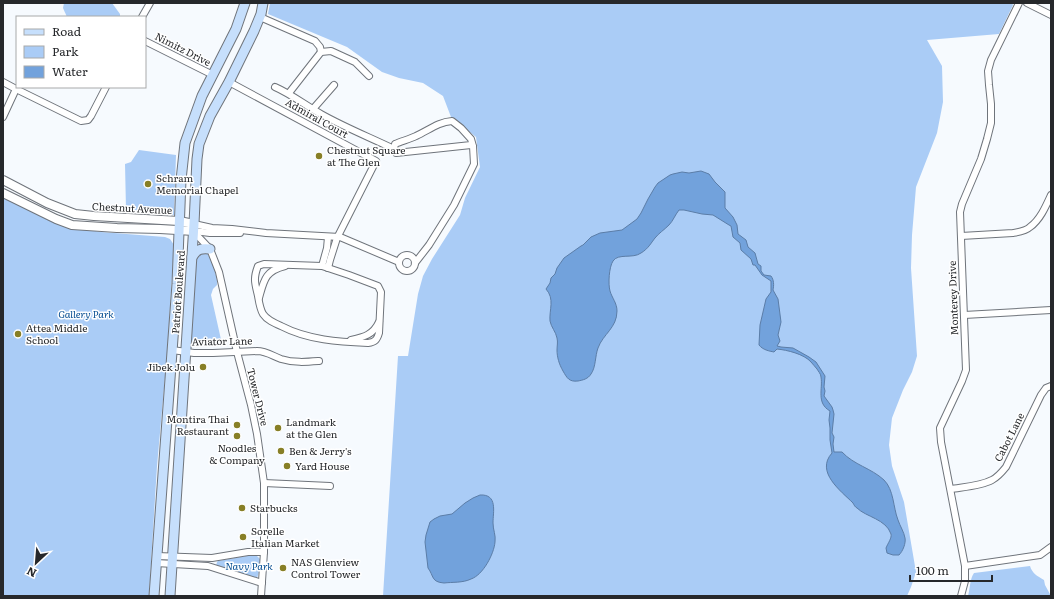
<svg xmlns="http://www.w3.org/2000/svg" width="1054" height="599" font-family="Literata,serif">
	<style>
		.green { fill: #aaccf6 }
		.water { fill: #72a2dc; stroke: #5b7da7 }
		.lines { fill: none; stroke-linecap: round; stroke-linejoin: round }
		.minor-casing { stroke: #6f747b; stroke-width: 8 }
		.tertiary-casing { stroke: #6f747b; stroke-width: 10 }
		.secondary-casing { stroke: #6f747b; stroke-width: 11 }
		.minor { stroke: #fff; stroke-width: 6 }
		.tertiary { stroke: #fff; stroke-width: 8 }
		.secondary { stroke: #c6dffc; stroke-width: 9 }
		.poi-dot { fill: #877f26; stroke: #fff; stroke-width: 1.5 }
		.labels { text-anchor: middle; stroke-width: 3; stroke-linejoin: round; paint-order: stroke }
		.street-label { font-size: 10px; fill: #26282b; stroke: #fff }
		.poi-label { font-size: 10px; fill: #26282b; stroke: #fff; text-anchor: start }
		.park-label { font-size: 10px; font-style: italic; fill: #044c91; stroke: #fff }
	</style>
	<rect width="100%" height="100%" fill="#f6fafe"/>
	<!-- green -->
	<g class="green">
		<path d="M64 3H112L120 14V17H67L63 8Z"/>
		<path d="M270 3H1012L1013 5 999 34 927 40 942 66 943 102 937 133 916 187 912 235 911 268 917 356 912 372 903 390 892 418 889 445 892 466 904 502 916 572 911 587 907 596H383L398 356H408L418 294 423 276 432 259 460 215 465 198 480 167 476 137 451 117 443 96 423 83 399 78 382 72 347 47 268 14Z"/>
		<path d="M139 150 176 155 174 215 126 209 125 164 131 162Z"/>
		<path d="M3 194 72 227 101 232 165 237 170 239 174 245 167 355 157 466 149 596H3Z"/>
		<path d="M197 250 207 252 214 267 217 280V285L213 289 211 295 222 344H220L191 342Z"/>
		<path d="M251 555H256L261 560 259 572 257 578 216 566 217 562 218 561Z"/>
		<path d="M1030 566C1032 573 1037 576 1044 580L1045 585 1051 596H968C970 589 970 578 974 573Z"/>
	</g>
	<!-- water -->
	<g class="water">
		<path d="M701 171 709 174 715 182 725 192V208L733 217 737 225 738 234 746 240 748 247 755 253 758 264 761 266V271L764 275 771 276C774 280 774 285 773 290L778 299 781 322 778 335 780 341 777 346 781 347 793 348 809 357 816 362 825 376 824 387 825 391 824 396 832 407 833 410 834 414 832 433 834 437 833 444 834 452H842C854 465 871 468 884 480 894 490 893 507 898 520 900 526 904 532 905 538 906 543 903 551 899 555H893L887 553 886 548C888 543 892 538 891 534 886 519 866 517 857 508 855 507 854 505 853 503 841 491 815 472 832 453L830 440V428L829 420 830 411C816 403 823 389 821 377 821 374 818 371 817 369 815 367 813 364 811 362 804 354 787 350 777 349L774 352C769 351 763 350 759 345L760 325 766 299 771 292V281L762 275 755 265H753L751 259 741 250 740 243 733 237 731 226 729 225 713 215 702 214 684 210H679C675 215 673 221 669 225 664 230 659 233 655 238 651 243 648 249 641 253 633 259 618 253 613 261 609 267 608 284 610 291 612 298 617 303 617 311 617 328 603 334 598 348 595 356 596 367 591 374 588 379 583 380 578 381 569 382 567 378 563 371 559 364 557 357 557 350 557 346 558 342 557 338 556 332 551 327 550 321 549 310 555 299 546 289L550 283 551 278 555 274 557 268 564 258 581 246 583 245 591 237 600 233 622 230 637 219 641 213 648 199 655 187 658 183 670 175 673 174 682 172 689 173Z"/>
		<path d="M480 495C498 494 493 512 493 523 493 530 496 535 495 542 494 554 483 575 471 579 463 583 452 582 444 583 431 582 434 576 428 568L425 542 426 535 430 522 434 519 440 516 452 514 465 503 473 498Z"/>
	</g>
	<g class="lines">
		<defs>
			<g id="minor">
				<path d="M1027 3 1051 15"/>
				<path d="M142 17 150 3"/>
				<path d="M260 17 315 41 320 47 321 52"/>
				<path d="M145 41 213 75"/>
				<path d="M3 82 16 89 81 121 88 120 91 116 106 87"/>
				<path d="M229 82 376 161 337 238 330 260 328 268"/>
				<path d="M275 87C291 94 305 105 321 114 344 127 369 137 394 149"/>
				<path d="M289 93 321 52 331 51 355 62 369 76"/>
				<path d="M313 109 334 85"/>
				<path d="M3 117 16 89"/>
				<path d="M194 224 212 228 232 229 266 233 340 237 399 262"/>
				<path d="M193 231 210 249 219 272 237 352 251 405 257 434 264 483V552L261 596"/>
				<path d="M194 231 210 233H240"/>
				<path d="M961 236 1013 233C1019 232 1026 231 1030 227 1040 220 1046 206 1051 195"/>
				<circle cx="407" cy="263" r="8"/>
				<path d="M415 263 429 245 454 205 474 164 473 146 471 139 461 128 452 121C438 122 429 130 416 136 410 139 402 141 395 144L394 149 396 153 471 145 473 146"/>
				<path d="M264 264 322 266 349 275 378 286 381 292 379 333C377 340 375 342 368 343 339 342 308 340 281 326 274 323 267 320 263 314 260 309 259 302 258 296 255 283 253 279 258 266Z"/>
				<path d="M322 266 327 248 328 237"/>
				<path d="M259 298C264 280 265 271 285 266"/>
				<path d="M964 315 1051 310"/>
				<path d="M351 340C364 337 373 335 379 322"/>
				<path d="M172 350 194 353H213L257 351C266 351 273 356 281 359 294 363 306 362 319 361"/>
				<path d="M264 483 330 486"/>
				<path d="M951 489C963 487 981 486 992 480 998 477 1002 472 1006 467L1041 395 1046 388 1051 386"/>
				<path d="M157 556 212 558 248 552H264"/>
				<path d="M156 563 208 566 262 583"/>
				<path d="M965 566 1040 555 1051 547"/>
				<path d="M961 596 965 581V566L941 442 940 428 962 381 966 370 960 212 962 204 981 159 987 139 991 123V104L989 85 988 71 991 60 1019 3"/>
			</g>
			<g id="tertiary">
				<path d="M3 180 47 203 75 214 94 216 179 221 194 224"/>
				<path d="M3 193 56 219 72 225 117 228 160 229 194 231"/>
			</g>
			<g id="secondary">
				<path d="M192 257C197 249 201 248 210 249"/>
				<path d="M154 596 177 284 181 180 185 143 202 96 236 29 245 3"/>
				<path d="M170 596 194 224 197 159 199 144 210 116 229 82 254 31 261 14 263 3"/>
			</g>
		</defs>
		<!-- minor casing -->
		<use href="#minor" class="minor-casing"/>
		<!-- tertiary casing -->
		<use href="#tertiary" class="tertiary-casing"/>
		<!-- secondary casing -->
		<use href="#secondary" class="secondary-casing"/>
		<!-- minor -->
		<use href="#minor" class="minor"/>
		<!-- tertiary -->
		<use href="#tertiary" class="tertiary"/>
		<!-- secondary -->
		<use href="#secondary" class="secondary"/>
	</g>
	<!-- markers -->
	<g class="poi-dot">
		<circle cx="319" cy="156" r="4"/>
		<circle cx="148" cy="184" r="4"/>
		<circle cx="18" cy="334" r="4"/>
		<circle cx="203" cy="367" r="4"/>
		<circle cx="237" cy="425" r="4"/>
		<circle cx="278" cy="428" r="4"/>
		<circle cx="237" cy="436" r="4"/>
		<circle cx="281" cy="451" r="4"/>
		<circle cx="287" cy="466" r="4"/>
		<circle cx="242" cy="508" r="4"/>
		<circle cx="243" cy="537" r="4"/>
		<circle cx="283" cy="568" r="4"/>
	</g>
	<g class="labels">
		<!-- street labels -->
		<g class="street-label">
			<text transform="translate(183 49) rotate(27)" y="4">Nimitz Drive</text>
			<text transform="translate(317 118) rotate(29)" y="4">Admiral Court</text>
			<text transform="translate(132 208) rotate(3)" y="4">Chestnut Avenue</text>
			<text transform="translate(178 292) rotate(-86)" y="4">Patriot Boulevard</text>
			<text transform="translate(953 298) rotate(-92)" y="4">Monterey Drive</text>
			<text transform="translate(222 341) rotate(-1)" y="4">Aviator Lane</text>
			<text transform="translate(258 397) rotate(76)" y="4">Tower Drive</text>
			<text transform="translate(1009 437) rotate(-63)" y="4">Cabot Lane</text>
		</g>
		<!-- poi labels -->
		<g class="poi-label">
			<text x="327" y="154">Chestnut Square<tspan x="327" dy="12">at The Glen</tspan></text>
			<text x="156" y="182">Schram<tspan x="156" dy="12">Memorial Chapel</tspan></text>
			<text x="26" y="332">Attea Middle<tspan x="26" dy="12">School</tspan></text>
			<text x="195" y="371" text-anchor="end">Jibek Jolu</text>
			<text x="229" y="423" text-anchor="end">Montira Thai<tspan x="229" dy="12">Restaurant</tspan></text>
			<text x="286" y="426">Landmark<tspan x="286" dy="12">at the Glen</tspan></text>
			<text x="237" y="452" text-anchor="middle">Noodles<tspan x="237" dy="12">&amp; Company</tspan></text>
			<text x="289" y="455">Ben &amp; Jerry's</text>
			<text x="295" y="470">Yard House</text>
			<text x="250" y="512">Starbucks</text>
			<text x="251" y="535">Sorelle<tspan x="251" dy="12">Italian Market</tspan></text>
			<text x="291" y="566">NAS Glenview<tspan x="291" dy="12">Control Tower</tspan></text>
		</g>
		<!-- park labels -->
		<g class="park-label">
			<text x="86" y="318">Gallery Park</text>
			<text x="249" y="570">Navy Park</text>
		</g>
	</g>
	<!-- border -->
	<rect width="1054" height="599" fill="none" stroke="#26282b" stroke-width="8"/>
	<!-- legend -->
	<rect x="16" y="16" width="130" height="72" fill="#ffffff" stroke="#a8a9aa"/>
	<rect x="24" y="29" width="20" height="6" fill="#c6dffc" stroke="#a8a9aa"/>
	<text x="52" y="36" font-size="12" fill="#26282b">Road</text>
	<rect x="24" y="46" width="20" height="12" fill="#aaccf6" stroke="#a8a9aa"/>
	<text x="52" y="56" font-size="12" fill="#26282b">Park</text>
	<rect x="24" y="66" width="20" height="12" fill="#72a2dc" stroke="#a8a9aa"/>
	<text x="52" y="76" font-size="12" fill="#26282b">Water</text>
	<!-- north arrow -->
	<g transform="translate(36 563) rotate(206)" stroke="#ffffff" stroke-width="3" paint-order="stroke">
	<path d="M0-3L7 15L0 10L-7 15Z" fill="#26282b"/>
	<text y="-6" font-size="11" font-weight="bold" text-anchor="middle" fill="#26282b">N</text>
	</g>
	<!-- scale -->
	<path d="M910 575v6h82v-6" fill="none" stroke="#26282b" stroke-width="2"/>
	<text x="916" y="575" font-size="12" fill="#26282b" stroke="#ffffff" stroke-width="3" paint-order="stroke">100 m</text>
</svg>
